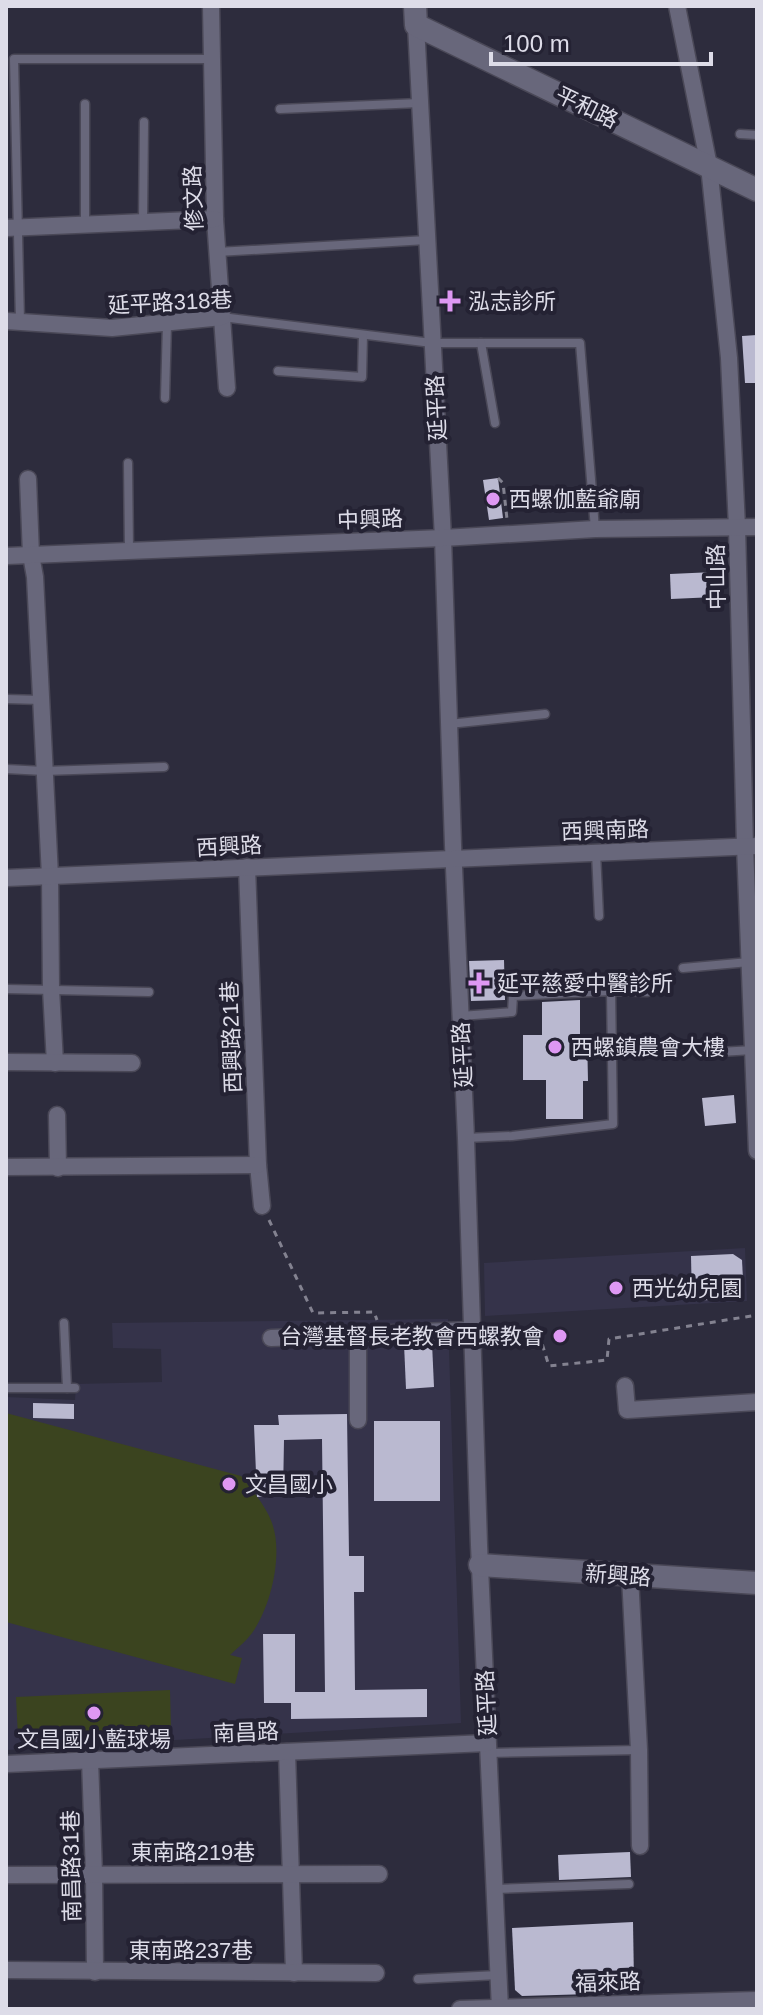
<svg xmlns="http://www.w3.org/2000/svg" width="763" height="2015" font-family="Arial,'Noto Sans TC',sans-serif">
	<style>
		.built { fill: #35334a }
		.green { fill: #3b441f }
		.building { fill: #bab9d0 }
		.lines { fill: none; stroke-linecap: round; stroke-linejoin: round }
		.lane-casing { stroke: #4a4857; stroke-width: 11 }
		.street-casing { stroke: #4a4857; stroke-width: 19 }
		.secondary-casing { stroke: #4a4857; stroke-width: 25 }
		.path { stroke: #838290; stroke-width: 3; stroke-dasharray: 6 6; stroke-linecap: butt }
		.lane { stroke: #68677b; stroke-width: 8 }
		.street { stroke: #68677b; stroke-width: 16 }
		.secondary { stroke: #68677b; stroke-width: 22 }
		.poi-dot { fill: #de98f3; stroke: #242233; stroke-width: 3 }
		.labels { text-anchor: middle; stroke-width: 8; stroke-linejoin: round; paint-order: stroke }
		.street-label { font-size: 22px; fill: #dddce8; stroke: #242233 }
		.poi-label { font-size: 22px; fill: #dddce8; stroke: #242233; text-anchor: start }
	</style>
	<rect width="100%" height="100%" fill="#2d2c3d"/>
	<!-- built -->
	<g class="built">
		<path d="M745 1248 747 1301 485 1316 484 1263Z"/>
		<path d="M448 1319 461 1723 6 1750V1397L75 1400 76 1384 162 1382 161 1349 113 1348 112 1323Z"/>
	</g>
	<!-- green -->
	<g class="green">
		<path d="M6 1413 241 1476C252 1490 266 1506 272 1523 284 1555 270 1613 248 1638 243 1644 236 1649 230 1655L242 1658 235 1684 6 1622Z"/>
		<path d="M170 1690 171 1729 18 1737 16 1697Z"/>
	</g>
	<!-- building -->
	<g class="building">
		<path d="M757 335V383H745L742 336Z"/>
		<path d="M498 478 503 518 489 520 483 480Z"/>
		<path d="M714 572 715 597 671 599 670 574Z"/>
		<path d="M504 960 505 1000 471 1001 469 961Z"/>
		<path d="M580 1000V1034H587L588 1081H583V1119H546V1080H523V1035H542V1002Z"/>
		<path d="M734 1095 736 1123 705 1126 702 1098Z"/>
		<path d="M733 1254 742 1260 744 1298 692 1301 691 1256Z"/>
		<path d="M432 1343 434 1387 406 1389 404 1344Z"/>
		<path d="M33 1403 74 1404V1419L33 1418Z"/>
		<path d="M347 1414 349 1556H364V1592H354L355 1690 427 1689V1717L291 1719V1703H264L263 1634H295V1692H325L322 1439 284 1440 283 1495 257 1497 254 1425H279L278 1415Z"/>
		<rect x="374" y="1421" width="66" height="80"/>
		<path d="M630 1852 631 1877 559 1880 558 1855Z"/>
		<path d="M633 1922 634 1982 625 1993 522 1996 515 1990 512 1928Z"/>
	</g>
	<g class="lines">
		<defs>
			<g id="lane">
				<path d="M85 104V224"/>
				<path d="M280 109 419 103"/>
				<path d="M740 134 757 135"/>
				<path d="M143 222 144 122"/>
				<path d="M217 252 427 240"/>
				<path d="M222 317 432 343H580L595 529"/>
				<path d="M20 321 14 59H212"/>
				<path d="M481 343 495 423"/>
				<path d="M278 371 362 377 363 335"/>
				<path d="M165 398 167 323"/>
				<path d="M128 463 129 551"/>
				<path d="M6 699 41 700"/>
				<path d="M449 724 545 714"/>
				<path d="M6 769 44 771 164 767"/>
				<path d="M596 853 599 916"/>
				<path d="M683 968 749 962"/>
				<path d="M6 989 149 992"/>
				<path d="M611 991 647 992"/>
				<path d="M461 1016 512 1012 513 996 611 991 613 1124 512 1136 466 1138"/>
				<path d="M703 1053 753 1050"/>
				<path d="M64 1323 67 1388"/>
				<path d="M6 1388H75"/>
				<path d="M489 1753 639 1750"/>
				<path d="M495 1889 629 1884"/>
				<path d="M418 1979 498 1975"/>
			</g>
			<g id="street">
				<path d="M211 6 215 219 227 388"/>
				<path d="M677 6 709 166 729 358 737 527 745 846 757 1151"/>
				<path d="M416 25 443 538 453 845 466 1138 479 1545 500 2009"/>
				<path d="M6 228 215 219"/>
				<path d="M6 321 112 328 222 317"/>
				<path d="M28 479 31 555 35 577 50 876 51 989 55 1063"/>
				<path d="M6 556 443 538 595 529 757 527"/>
				<path d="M247 867 258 1165 262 1206"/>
				<path d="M6 878 757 846"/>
				<path d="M6 1062 132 1063"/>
				<path d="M57 1115 58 1168"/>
				<path d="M6 1167 258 1165"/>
				<path d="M358 1336V1420"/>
				<path d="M271 1338 471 1330"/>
				<path d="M625 1386 627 1410 757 1402"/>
				<path d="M630 1576 639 1750 640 1846"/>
				<path d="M287 1752 294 1973"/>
				<path d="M90 1760 94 1874 95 1972"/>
				<path d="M6 1764 487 1743"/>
				<path d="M6 1875 379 1874"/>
				<path d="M6 1970 376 1973"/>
				<path d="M460 2009 757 2000"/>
			</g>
			<g id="secondary">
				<path d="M415 6 416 25 757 190"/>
				<path d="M480 1565 757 1583"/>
			</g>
		</defs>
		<!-- lane casing -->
		<use href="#lane" class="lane-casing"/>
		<!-- street casing -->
		<use href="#street" class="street-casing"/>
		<!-- secondary casing -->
		<use href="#secondary" class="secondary-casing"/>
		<!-- path -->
		<g class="path">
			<path d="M498 478 503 483 507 519"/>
			<path d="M269 1220 313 1313 374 1312 377 1320"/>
			<path d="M488 1341 540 1337 549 1366 607 1360 609 1339 757 1315"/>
		</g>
		<!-- lane -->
		<use href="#lane" class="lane"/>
		<!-- street -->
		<use href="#street" class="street"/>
		<!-- secondary -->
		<use href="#secondary" class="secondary"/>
	</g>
	<!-- markers -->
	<g class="poi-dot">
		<path d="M446 289h8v8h8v8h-8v8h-8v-8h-8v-8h8z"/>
		<circle cx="493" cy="499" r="8"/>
		<path d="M475 971h8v8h8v8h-8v8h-8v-8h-8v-8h8z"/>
		<circle cx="555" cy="1047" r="8"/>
		<circle cx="616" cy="1288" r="8"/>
		<circle cx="560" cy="1336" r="8"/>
		<circle cx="229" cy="1484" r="8"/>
		<circle cx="94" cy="1713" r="8"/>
	</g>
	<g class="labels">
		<!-- street labels -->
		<g class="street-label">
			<text transform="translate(587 107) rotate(26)" y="8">平和路</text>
			<text transform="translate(193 198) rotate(-92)" y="8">修文路</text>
			<text transform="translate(170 302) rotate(-3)" y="8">延平路318巷</text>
			<text transform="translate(436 408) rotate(-93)" y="8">延平路</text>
			<text transform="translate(370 519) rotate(-2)" y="8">中興路</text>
			<text transform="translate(716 577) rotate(-91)" y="8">中山路</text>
			<text transform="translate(605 830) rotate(-2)" y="8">西興南路</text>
			<text transform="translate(229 846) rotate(-3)" y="8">西興路</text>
			<text transform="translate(231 1037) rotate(-92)" y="8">西興路21巷</text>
			<text transform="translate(462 1055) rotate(-93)" y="8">延平路</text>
			<text transform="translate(618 1575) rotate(4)" y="8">新興路</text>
			<text transform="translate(486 1703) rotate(-93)" y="8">延平路</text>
			<text transform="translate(246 1732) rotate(-2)" y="8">南昌路</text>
			<text x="193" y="1860">東南路219巷</text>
			<text transform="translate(71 1866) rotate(-91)" y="8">南昌路31巷</text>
			<text x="191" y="1958">東南路237巷</text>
			<text transform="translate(608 1982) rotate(-2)" y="8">福來路</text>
		</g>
		<!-- poi labels -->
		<g class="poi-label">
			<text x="468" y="309">泓志診所</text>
			<text x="509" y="507">西螺伽藍爺廟</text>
			<text x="497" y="991">延平慈愛中醫診所</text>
			<text x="571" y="1055">西螺鎮農會大樓</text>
			<text x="632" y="1296">西光幼兒園</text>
			<text x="544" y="1344" text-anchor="end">台灣基督長老教會西螺教會</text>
			<text x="245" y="1492">文昌國小</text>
			<text x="94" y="1747" text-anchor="middle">文昌國小藍球場</text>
		</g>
	</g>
	<!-- border -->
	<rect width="763" height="2015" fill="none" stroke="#dddce8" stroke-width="16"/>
	<!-- scale -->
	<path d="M491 52v12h220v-12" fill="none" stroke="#dddce8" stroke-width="4"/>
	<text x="503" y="52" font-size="24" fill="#dddce8" stroke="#242233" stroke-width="6" paint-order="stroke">100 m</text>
</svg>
